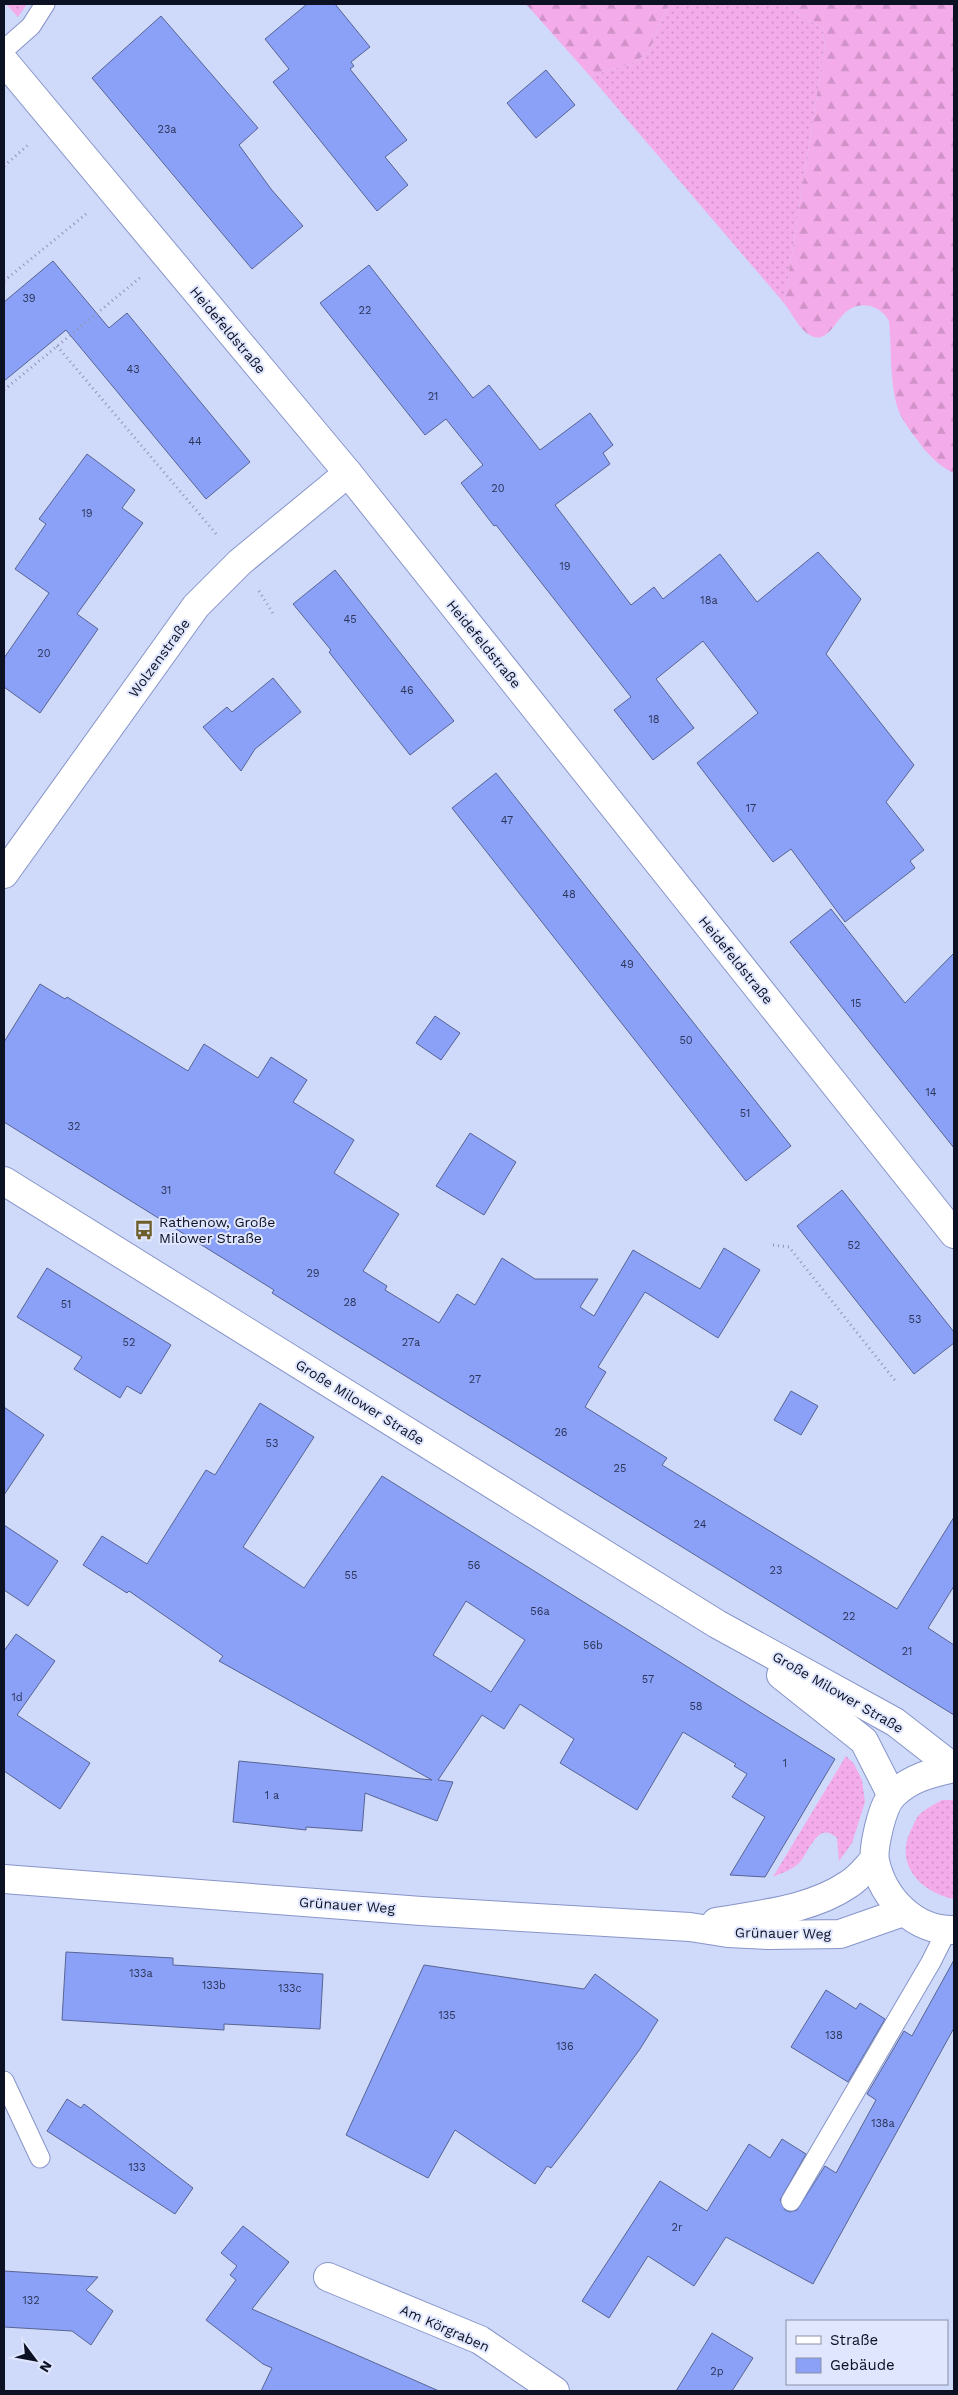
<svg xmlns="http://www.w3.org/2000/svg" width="958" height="2395" font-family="'Work Sans',sans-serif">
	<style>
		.grass { fill: url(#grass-dots) }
		.forest { fill: url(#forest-firs) }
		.building { fill: #8aa1f7; stroke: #576494; fill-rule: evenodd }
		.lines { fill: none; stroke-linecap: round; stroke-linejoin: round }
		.service-casing { stroke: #8795c9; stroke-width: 21 }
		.minor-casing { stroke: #8795c9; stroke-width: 30 }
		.primary-casing { stroke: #8795c9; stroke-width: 30 }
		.path { stroke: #8e96b3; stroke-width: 3; stroke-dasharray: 1 4; stroke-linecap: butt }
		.service { stroke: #fff; stroke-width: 19 }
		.minor { stroke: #fff; stroke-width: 28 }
		.primary { stroke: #fff; stroke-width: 28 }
		.labels { text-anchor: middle; stroke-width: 4; stroke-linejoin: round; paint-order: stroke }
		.number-label { font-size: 11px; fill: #2c3559 }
		.street-label { font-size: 14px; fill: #0c1124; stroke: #dfe6fd }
		.poi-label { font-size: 14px; fill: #0c1124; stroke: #dfe6fd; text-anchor: start }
	</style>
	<defs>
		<pattern id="grass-dots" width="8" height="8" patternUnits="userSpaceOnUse" patternTransform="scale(1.25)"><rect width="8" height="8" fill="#f4abe9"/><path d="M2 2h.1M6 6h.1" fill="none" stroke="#d092c8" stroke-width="1.8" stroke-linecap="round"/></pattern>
		<pattern id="forest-firs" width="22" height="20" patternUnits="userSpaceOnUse" patternTransform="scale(1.25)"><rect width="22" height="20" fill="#f4abe9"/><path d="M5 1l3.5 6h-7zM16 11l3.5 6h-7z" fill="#d092c8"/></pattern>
	</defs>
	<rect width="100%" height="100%" fill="#cfd9fa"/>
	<!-- grass -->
	<g class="grass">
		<path d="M6 4H27L18 17Z"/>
		<path d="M668 4H783L822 28 825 44 784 303 590 76 633 63 648 53Z"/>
		<path d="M846 1756 854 1764 862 1780 865 1802 852 1843 839 1861 837 1838C817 1819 809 1854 798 1864 792 1870 781 1873 773 1877Z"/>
		<path d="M942 1800H954V1899C920 1892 893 1863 912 1828 914 1824 916 1818 919 1815 925 1809 935 1804 942 1800Z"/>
	</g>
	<!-- forest -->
	<g class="forest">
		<path d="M526 4H668L648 53 633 63 590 76Z"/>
		<path d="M783 4H954V473C942 468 933 459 924 449 916 438 906 426 900 414 889 389 892 349 889 321 881 306 862 300 847 311 835 320 827 347 808 334 799 328 791 312 784 303L825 44 822 28Z"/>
	</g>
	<!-- building -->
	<g class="building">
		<path d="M307 4H335L370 47 351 62 354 66 350 69 407 140 385 157 408 185 377 211 273 82 289 69 265 39Z"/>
		<path d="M161 16 258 128 239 145 271 189 303 226 252 269 92 78Z"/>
		<path d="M546 70 575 105 536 138 507 103Z"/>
		<path d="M53 261 109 328 127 313 250 462 206 499 66 330 4 381V302Z"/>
		<path d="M369 265 473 398 489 385 540 450 590 413 613 445 603 453 610 464 555 505 631 605 654 587 663 599 720 554 757 602 818 552 861 599 826 654 914 765 886 802 924 850 910 861 915 868 845 922 791 849 773 862 697 763 758 713 703 641 656 679 694 728 653 760 614 710 631 697 496 525 494 526 461 483 483 465 446 419 425 435 320 303Z"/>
		<path d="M87 454 135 490 122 508 143 523 77 614 98 629 40 713 4 687V658L49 593 15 569 46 524 39 519Z"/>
		<path d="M335 570 454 721 410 755 329 652 331 650 293 604Z"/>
		<path d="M273 678 301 712 255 749 241 771 203 727 227 707 232 712Z"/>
		<path d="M496 773 791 1146 746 1181 452 808Z"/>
		<path d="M831 909 905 1003 954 953V1148L790 942Z"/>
		<path d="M40 984 65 999 67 997 188 1071 204 1044 258 1078 271 1057 307 1080 293 1102 354 1140 334 1173 399 1214 363 1271 387 1286 385 1290 439 1323 457 1294 475 1305 502 1258 535 1279H598L580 1307 594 1316 633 1250 700 1289 724 1248 760 1270 718 1338 645 1292 598 1367 606 1372 585 1407 667 1458 662 1465 897 1609 954 1517V1586L928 1628 954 1645V1715L352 1343 272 1293 274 1290 4 1122V1042Z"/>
		<path d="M435 1016 460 1033 441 1060 416 1043Z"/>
		<path d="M470 1133 516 1162 484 1215 436 1186Z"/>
		<path d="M842 1190 954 1332V1343L914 1374 797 1226Z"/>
		<path d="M47 1268 171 1345 141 1394 127 1386 120 1398 74 1369 82 1357 17 1317Z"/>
		<path d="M791 1391 818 1406 801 1435 774 1420Z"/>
		<path d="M260 1403 314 1437 243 1547 304 1588 382 1476 835 1759 765 1877 730 1875 765 1817 732 1797 747 1774 734 1766 736 1764 683 1732 637 1810 560 1763 574 1739 520 1704 504 1729 482 1715 438 1780 453 1782 437 1821 365 1793 362 1831 306 1827V1830L233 1822 239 1761 432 1780 219 1661 223 1656 129 1591 127 1593 83 1565 102 1536 147 1564 206 1470 215 1475ZM466 1601 525 1640 491 1692 433 1655Z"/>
		<path d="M4 1407 44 1435 4 1495Z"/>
		<path d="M4 1525 58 1561 28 1606 4 1590Z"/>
		<path d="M16 1634 55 1661 17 1715 90 1763 60 1809 4 1771V1651Z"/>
		<path d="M66 1952 173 1958V1965L323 1974 320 2029 224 2024V2030L62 2020Z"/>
		<path d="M954 1960V2028L813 2284 726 2237 694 2286 648 2256 609 2318 582 2301 660 2181 707 2211 749 2144 770 2158 782 2139 806 2154 780 2200 785 2210 790 2212 797 2210 825 2166 836 2173 876 2100 867 2094 904 2031 912 2036Z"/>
		<path d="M424 1965 584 1989 595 1974 658 2020 640 2049 582 2128 551 2168 547 2166 535 2184 455 2130 428 2178 346 2135Z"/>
		<path d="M826 1990 856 2009 860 2003 885 2019 848 2082 791 2047Z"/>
		<path d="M67 2099 81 2108 84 2104 193 2188 175 2214 47 2131Z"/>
		<path d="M243 2226 289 2262 252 2309 439 2391H261L272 2368 263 2364 206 2320 236 2280 230 2275 237 2266 221 2253Z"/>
		<path d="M4 2271 98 2277 86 2290 113 2311 91 2345 72 2331 4 2327Z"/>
		<path d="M712 2333 753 2358 732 2391H676Z"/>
	</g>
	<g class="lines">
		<defs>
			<g id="service">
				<path d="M4 50 31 26 45 4"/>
				<path d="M4 2081 40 2158"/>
				<path d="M791 2201 931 1962 947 1930"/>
			</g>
			<g id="minor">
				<path d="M4 61 348 473 954 1234"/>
				<path d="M4 874 196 606 240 562 348 473"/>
				<path d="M328 2277 480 2340 555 2391"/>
			</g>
			<g id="primary">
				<path d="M4 1181 717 1624 895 1722 954 1768"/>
				<path d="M781 1675 864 1741 892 1796"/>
				<path d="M954 1768C931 1773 910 1778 893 1795 885 1803 882 1816 879 1827 877 1837 873 1850 875 1861 883 1898 914 1931 954 1930"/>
				<path d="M4 1879 421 1911 690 1927 728 1933 768 1935 840 1934 903 1912"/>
				<path d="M716 1922C761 1914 811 1910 849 1884 859 1878 867 1867 874 1860"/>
			</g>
		</defs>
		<!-- service casing -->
		<use href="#service" class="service-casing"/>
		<!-- minor casing -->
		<use href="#minor" class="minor-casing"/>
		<!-- primary casing -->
		<use href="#primary" class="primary-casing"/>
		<!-- path -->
		<g class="path">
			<path d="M4 166 28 145"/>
			<path d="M4 281 86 214"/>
			<path d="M57 346 218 536"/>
			<path d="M4 390 141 277"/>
			<path d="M259 591 274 615"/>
			<path d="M773 1245 789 1247 897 1383"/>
		</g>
		<!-- service -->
		<use href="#service" class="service"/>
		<!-- minor -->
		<use href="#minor" class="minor"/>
		<!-- primary -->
		<use href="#primary" class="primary"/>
	</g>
	<!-- icons -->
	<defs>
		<symbol id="bus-bare" viewBox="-9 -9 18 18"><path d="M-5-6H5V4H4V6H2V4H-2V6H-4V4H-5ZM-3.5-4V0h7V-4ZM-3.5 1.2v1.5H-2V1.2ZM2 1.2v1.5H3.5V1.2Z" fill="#6e5e2b" stroke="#dfe6fd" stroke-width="2.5" paint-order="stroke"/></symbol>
	</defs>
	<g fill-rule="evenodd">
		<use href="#bus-bare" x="130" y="1216" width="28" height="28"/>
	</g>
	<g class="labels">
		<!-- number labels -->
		<g class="number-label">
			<text x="167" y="133">23a</text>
			<text x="29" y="302">39</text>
			<text x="365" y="314">22</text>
			<text x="133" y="373">43</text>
			<text x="433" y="400">21</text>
			<text x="195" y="445">44</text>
			<text x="498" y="492">20</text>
			<text x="87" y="517">19</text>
			<text x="565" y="570">19</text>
			<text x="709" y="604">18a</text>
			<text x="350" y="623">45</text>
			<text x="44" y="657">20</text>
			<text x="407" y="694">46</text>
			<text x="654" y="723">18</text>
			<text x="751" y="812">17</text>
			<text x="507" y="824">47</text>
			<text x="569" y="898">48</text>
			<text x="627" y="968">49</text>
			<text x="856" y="1007">15</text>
			<text x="686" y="1044">50</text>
			<text x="931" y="1096">14</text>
			<text x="745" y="1117">51</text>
			<text x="74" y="1130">32</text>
			<text x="166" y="1194">31</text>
			<text x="854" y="1249">52</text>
			<text x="313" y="1277">29</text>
			<text x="350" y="1306">28</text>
			<text x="66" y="1308">51</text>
			<text x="915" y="1323">53</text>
			<text x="129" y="1346">52</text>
			<text x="411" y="1346">27a</text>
			<text x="475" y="1383">27</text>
			<text x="561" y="1436">26</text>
			<text x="272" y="1447">53</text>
			<text x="620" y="1472">25</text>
			<text x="700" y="1528">24</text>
			<text x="474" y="1569">56</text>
			<text x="776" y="1574">23</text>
			<text x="351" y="1579">55</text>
			<text x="540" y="1615">56a</text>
			<text x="849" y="1620">22</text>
			<text x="593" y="1649">56b</text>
			<text x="907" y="1655">21</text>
			<text x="648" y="1683">57</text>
			<text x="17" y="1701">1d</text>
			<text x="696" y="1710">58</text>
			<text x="785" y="1767">1</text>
			<text x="272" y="1799">1 a</text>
			<text x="141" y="1977">133a</text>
			<text x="214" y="1989">133b</text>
			<text x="290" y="1992">133c</text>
			<text x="447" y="2019">135</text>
			<text x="834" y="2039">138</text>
			<text x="565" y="2050">136</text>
			<text x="883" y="2127">138a</text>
			<text x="137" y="2171">133</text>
			<text x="677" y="2231">2r</text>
			<text x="31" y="2304">132</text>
			<text x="717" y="2375">2p</text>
		</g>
		<!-- street labels -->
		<g class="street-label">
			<text transform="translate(228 330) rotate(50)" y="5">Heidefeldstraße</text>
			<text transform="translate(484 644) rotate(51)" y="5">Heidefeldstraße</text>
			<text transform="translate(159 658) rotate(-54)" y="5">Wolzenstraße</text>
			<text transform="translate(736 960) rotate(51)" y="5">Heidefeldstraße</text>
			<text transform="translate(360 1402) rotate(32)" y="5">Große Milower Straße</text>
			<text transform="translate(838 1692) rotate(30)" y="5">Große Milower Straße</text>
			<text transform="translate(347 1905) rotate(4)" y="5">Grünauer Weg</text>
			<text transform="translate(783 1933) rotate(1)" y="5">Grünauer Weg</text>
			<text transform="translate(445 2328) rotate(24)" y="5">Am Körgraben</text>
		</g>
		<!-- poi labels -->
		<g class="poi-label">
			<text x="159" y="1227">Rathenow, Große<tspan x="159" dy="16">Milower Straße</tspan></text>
		</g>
	</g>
	<!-- border -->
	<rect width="958" height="2395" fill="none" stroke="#0c1124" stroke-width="10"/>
	<!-- legend -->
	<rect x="786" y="2320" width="162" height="65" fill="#dfe6fd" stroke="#8b91a6"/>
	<rect x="796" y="2336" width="25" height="8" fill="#ffffff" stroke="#8b91a6"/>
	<text x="830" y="2345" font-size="15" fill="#0c1124">Straße</text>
	<rect x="796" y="2358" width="25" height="15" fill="#8aa1f7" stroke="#8b91a6"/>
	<text x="830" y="2370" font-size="15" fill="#0c1124">Gebäude</text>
	<!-- north arrow -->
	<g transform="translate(35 2360) rotate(122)" stroke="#dfe6fd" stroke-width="4" paint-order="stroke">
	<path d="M0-4L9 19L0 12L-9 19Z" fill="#0c1124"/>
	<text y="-8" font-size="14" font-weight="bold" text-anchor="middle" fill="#0c1124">N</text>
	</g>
</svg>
